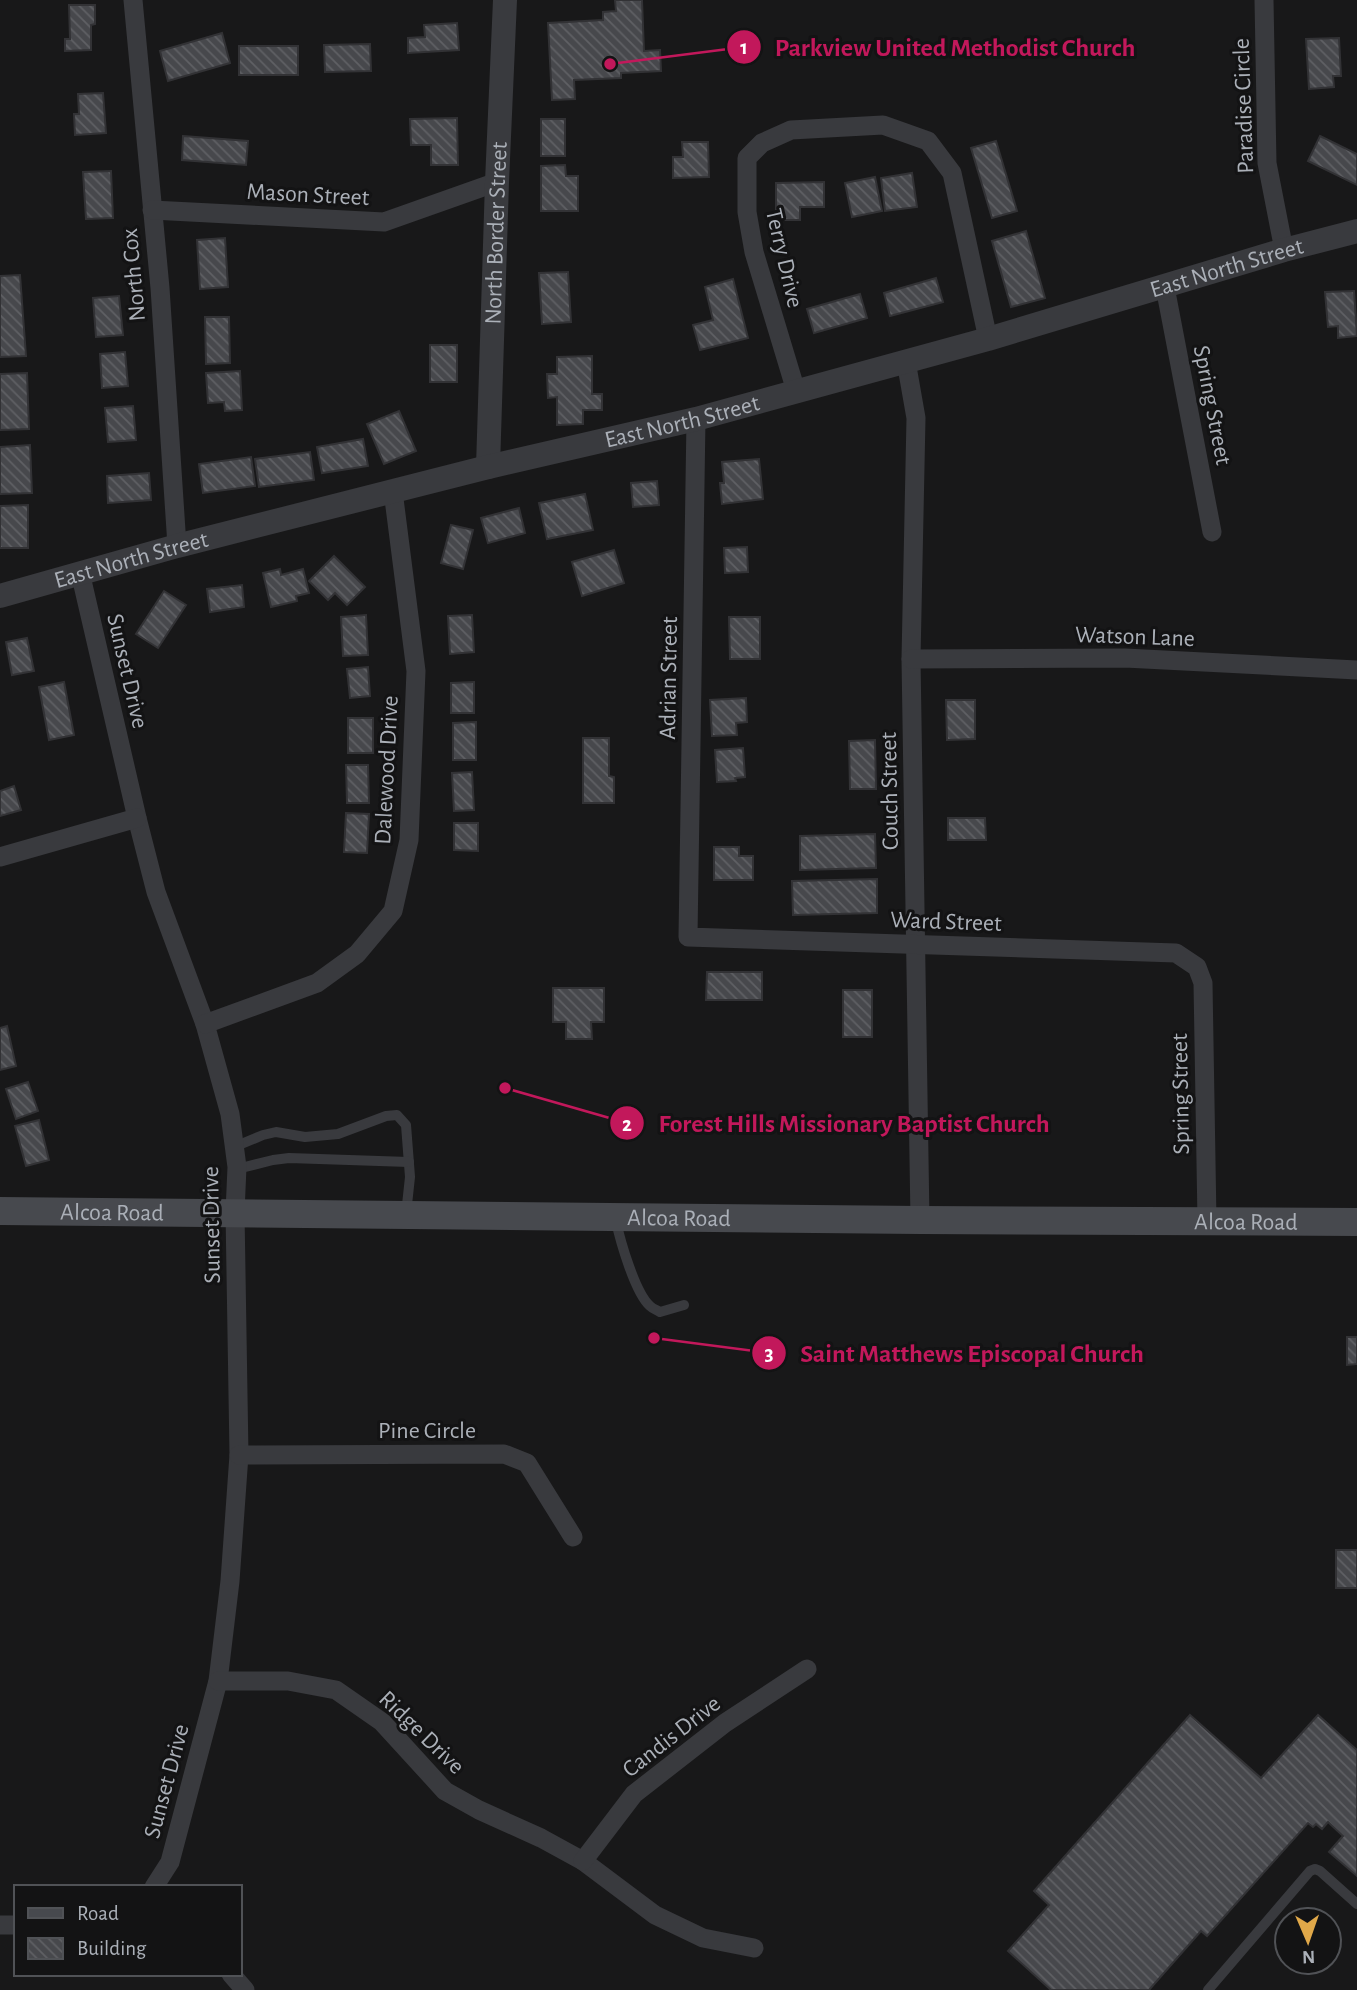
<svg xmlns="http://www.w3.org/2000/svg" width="1357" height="1990" font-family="'Alegreya Sans',sans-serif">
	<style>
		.building { fill: url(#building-back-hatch); stroke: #323235; stroke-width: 2 }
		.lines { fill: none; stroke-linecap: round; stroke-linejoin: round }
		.service { stroke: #393a3e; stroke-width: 10 }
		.minor { stroke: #393a3e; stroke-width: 19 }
		.tertiary { stroke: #393a3e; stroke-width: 24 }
		.secondary { stroke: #47494e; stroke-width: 28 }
		.labels { text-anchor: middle; stroke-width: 6; stroke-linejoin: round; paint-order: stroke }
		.street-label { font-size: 24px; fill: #abb0b8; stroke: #131314 }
		.leader { fill: none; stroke: #c2185b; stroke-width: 2.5 }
		.callout-dot { fill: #c2185b; stroke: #131314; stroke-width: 2.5 }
		.mark-label { font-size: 21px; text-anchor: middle; font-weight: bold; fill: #fff }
		.callout-label { font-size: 26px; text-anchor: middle; font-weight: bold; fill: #c2185b; stroke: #131314; stroke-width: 6; stroke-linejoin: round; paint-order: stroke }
	</style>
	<defs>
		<pattern id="building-back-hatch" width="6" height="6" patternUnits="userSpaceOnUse" patternTransform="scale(1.75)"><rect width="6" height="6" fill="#47484c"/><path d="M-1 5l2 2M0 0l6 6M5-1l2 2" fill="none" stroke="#5f6064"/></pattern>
	</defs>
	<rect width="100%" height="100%" fill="#181819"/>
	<!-- building -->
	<g class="building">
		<path d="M615 0H642L644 51 660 50 661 71 621 73V78L574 80 575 99 552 100 548 23 603 20V12L616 11Z"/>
		<path d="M69 5H95V24L91 25V50L65 51V39H70Z"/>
		<path d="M457 23 459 50 408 53V38L425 37 424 25Z"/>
		<path d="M222 33 230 63 168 81 160 51Z"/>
		<path d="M1339 38 1341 76H1333L1334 87 1309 89 1306 39Z"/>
		<path d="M370 44 371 71 325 72 324 45Z"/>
		<rect x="239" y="46" width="59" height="29"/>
		<path d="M103 93 106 133 75 135 74 114H79L78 94Z"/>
		<path d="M457 118 458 165H431V145H411L410 119Z"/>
		<rect x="541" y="119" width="24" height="37"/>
		<path d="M183 136 248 141 246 165 182 160Z"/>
		<path d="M1320 136 1357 154V185L1308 161Z"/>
		<path d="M996 141 1017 211 992 218 971 148Z"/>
		<path d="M682 142H708L709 177 673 178V157H683Z"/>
		<path d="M565 165 566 176H578V211H541V166Z"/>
		<path d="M111 171 113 218 86 219 83 172Z"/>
		<path d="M912 173 917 207 885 211 881 178Z"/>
		<path d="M875 177 882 211 852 217 845 183Z"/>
		<path d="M824 182V207H800V220H783V209H776V183Z"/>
		<path d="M1026 231 1045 298 1011 307 992 241Z"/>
		<path d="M225 238 228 287 200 289 197 240Z"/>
		<path d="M568 272 571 322 542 324 539 273Z"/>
		<path d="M20 275 26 356 0 357V276Z"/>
		<path d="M936 278 943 302 890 316 884 293Z"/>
		<path d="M733 279 748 338 700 350 693 325 713 320 705 287Z"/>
		<path d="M1354 291 1357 336 1338 338V326L1328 327 1325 292Z"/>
		<path d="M860 294 867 318 814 333 807 309Z"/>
		<path d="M119 296 123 335 96 337 93 298Z"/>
		<path d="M205 317H229L230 363 206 364Z"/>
		<rect x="430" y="345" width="27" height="37"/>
		<path d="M125 352 128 386 102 388 100 354Z"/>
		<path d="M592 356V394H602V410H583V424L557 425V397L548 398 547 374H557V357Z"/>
		<path d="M240 371 242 410 225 411 224 402 208 403 206 373Z"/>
		<path d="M27 373 29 429 0 430V374Z"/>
		<path d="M133 406 136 440 108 442 105 408Z"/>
		<path d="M399 411 416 451 384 464 367 424Z"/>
		<path d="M363 439 368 466 322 473 317 447Z"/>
		<path d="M30 445 32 493 0 494V447Z"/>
		<path d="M310 452 314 480 259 487 255 459Z"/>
		<path d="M251 457 255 486 203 493 199 464Z"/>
		<path d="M759 459 763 499 722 504 720 483H724L722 462Z"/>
		<path d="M149 473 151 500 108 503 107 476Z"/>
		<path d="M657 481 659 505 633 507 631 483Z"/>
		<path d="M585 494 593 530 547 539 539 503Z"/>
		<path d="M28 505V548H0V506Z"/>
		<path d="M519 508 525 533 488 543 481 518Z"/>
		<path d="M451 525 473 530 463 569 441 563Z"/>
		<path d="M747 547 748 572 725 573 724 548Z"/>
		<path d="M614 550 624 583 582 596 572 562Z"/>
		<path d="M334 556 365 587 347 605 335 593 328 600 309 581Z"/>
		<path d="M280 569 281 575 303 569 309 593 296 596 297 601 271 607 263 573Z"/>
		<path d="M242 585 244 607 210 612 207 589Z"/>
		<path d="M164 591 186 605 158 648 136 634Z"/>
		<path d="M366 615 368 655 343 656 341 617Z"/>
		<path d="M472 615 474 652 450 654 448 616Z"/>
		<path d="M729 617H760V659H730Z"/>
		<path d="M27 638 34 671 12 675 6 642Z"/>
		<path d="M368 667 370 696 350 698 347 669Z"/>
		<path d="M64 682 74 735 49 740 39 687Z"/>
		<path d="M474 682V713H451V683Z"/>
		<path d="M746 698 747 722 736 723 737 735 712 736 710 700Z"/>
		<path d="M946 700H975V739L947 740Z"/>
		<rect x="348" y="718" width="25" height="35"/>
		<path d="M476 722V760H453V723Z"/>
		<path d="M583 738H609V776L614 777V803H583Z"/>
		<path d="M875 740 876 789H850L849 741Z"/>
		<path d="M743 748 745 777 735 778 736 781 717 782 715 750Z"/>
		<path d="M346 765H368L369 803H347Z"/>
		<path d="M472 772 474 810 454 811 452 773Z"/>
		<path d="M14 786 21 810 0 816V791Z"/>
		<path d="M346 813 369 814 367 853 344 852Z"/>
		<path d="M948 818H985L986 840H948Z"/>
		<path d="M454 823H478V851L454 850Z"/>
		<path d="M875 834 876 868 800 870V836Z"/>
		<path d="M714 847H739V856H753V880H714Z"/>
		<path d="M877 879V913L793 915 792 881Z"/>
		<path d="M707 972H762V1000H706Z"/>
		<path d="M553 988H604V1022H591L592 1039H566V1022H553Z"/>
		<rect x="843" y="990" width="29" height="47"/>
		<path d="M7 1026 16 1066 0 1070V1028Z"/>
		<path d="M28 1082 38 1111 16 1119 6 1089Z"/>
		<path d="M39 1120 49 1160 26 1166 15 1126Z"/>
		<path d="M1347 1337H1357V1364L1347 1365Z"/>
		<rect x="1336" y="1550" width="21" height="38"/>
		<path d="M1190 1715 1261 1778 1318 1715 1357 1750V1876L1329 1852 1343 1836 1328 1822 1322 1829 1316 1824 1313 1827 1308 1823 1207 1936 1201 1931 1149 1990H1051L1008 1951 1049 1905 1034 1891Z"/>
	</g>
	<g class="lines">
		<!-- service -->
		<g class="service">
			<path d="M234 1147 263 1135 276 1132 305 1137 338 1134 386 1116 397 1115 406 1125 410 1177 406 1214"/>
			<path d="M237 1169 273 1160 289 1158 409 1162"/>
			<path d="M616 1221C620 1240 635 1293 650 1306 653 1309 657 1310 660 1312L684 1305"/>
			<path d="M1208 1990 1310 1871 1315 1869 1320 1871 1357 1904"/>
		</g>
		<!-- minor -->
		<g class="minor">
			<path d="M133 0 160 288 177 546"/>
			<path d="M1264 0 1267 163 1284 250"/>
			<path d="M152 210 384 222 497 182"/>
			<path d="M1165 287 1212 532"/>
			<path d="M906 361 916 418 911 659 920 1220"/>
			<path d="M796 391 754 252 747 212V158L762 143 791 130 883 125 928 141 952 173 988 339"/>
			<path d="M696 419 688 937 1176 953 1197 967 1203 983 1207 1221"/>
			<path d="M80 572 137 818 156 892 205 1024 230 1114 237 1167 235 1212 239 1455 230 1581 218 1681 170 1862 154 1887"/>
			<path d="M911 659 1125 658 1357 670"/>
			<path d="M0 857 137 818"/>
			<path d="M205 1024 317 983 357 954 393 911 409 840 416 671 393 491"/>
			<path d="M239 1455 504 1454 527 1463 573 1537"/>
			<path d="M218 1681H288L336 1690 382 1722 445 1791 479 1810 541 1838 583 1861 655 1915 703 1938 754 1948"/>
			<path d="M583 1861 634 1794 725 1723 807 1669"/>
			<path d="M0 1925H16"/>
			<path d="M231 1974 245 1990"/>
		</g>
		<!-- tertiary -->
		<g class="tertiary">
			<path id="s1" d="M488 467 497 182 505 0"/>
			<path id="s2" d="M0 596 177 546 488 467 696 419 988 339 1284 250 1357 231"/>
		</g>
		<!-- secondary -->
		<path class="secondary" id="s3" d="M0 1211 920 1220 1357 1222"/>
	</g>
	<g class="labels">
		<!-- street labels -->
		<g class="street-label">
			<text transform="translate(1243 106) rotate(-92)" y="8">Paradise Circle</text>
			<text transform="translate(308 194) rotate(3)" y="8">Mason Street</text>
			<text dy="8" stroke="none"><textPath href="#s1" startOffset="234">North Border Street</textPath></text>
			<text transform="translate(785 258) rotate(77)" y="8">Terry Drive</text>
			<text dy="8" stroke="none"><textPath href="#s2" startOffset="1270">East North Street</textPath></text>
			<text transform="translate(133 275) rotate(-95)" y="8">North Cox</text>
			<text transform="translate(1213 405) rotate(79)" y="8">Spring Street</text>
			<text dy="8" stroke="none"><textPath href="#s2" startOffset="704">East North Street</textPath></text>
			<text dy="8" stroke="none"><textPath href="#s2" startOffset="136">East North Street</textPath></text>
			<text transform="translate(1135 636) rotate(2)" y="8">Watson Lane</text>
			<text transform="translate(128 671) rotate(77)" y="8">Sunset Drive</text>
			<text transform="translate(668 678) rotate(-89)" y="8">Adrian Street</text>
			<text transform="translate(386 770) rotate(-87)" y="8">Dalewood Drive</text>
			<text transform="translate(889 791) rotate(-91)" y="8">Couch Street</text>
			<text transform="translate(946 921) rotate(2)" y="8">Ward Street</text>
			<text transform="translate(1180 1094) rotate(-91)" y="8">Spring Street</text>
			<text dy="8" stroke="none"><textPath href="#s3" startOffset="112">Alcoa Road</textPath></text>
			<text dy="8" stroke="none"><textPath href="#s3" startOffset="679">Alcoa Road</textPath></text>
			<text dy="8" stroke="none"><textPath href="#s3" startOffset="1246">Alcoa Road</textPath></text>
			<text transform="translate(211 1225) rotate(-91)" y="8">Sunset Drive</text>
			<text x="427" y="1438">Pine Circle</text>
			<text transform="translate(422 1732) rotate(44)" y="8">Ridge Drive</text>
			<text transform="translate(671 1736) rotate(-38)" y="8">Candis Drive</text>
			<text transform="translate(166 1781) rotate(-75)" y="8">Sunset Drive</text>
		</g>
	</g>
	<!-- callouts -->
	<path class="leader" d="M610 64L744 47M505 1088L627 1123M654 1338L769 1353"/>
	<g class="callout-dot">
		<circle cx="610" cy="64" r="7"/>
		<circle cx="505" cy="1088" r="7"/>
		<circle cx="654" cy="1338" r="7"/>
		<circle cx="744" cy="47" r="18"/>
		<circle cx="627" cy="1123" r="18"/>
		<circle cx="769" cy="1353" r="18"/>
	</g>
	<g class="mark-label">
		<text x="744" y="54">1</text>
		<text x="627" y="1131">2</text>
		<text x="769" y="1360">3</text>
	</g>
	<g class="callout-label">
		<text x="955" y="56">Parkview United Methodist Church</text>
		<text x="854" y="1132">Forest Hills Missionary Baptist Church</text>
		<text x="972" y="1362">Saint Matthews Episcopal Church</text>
	</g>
	<!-- legend -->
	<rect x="14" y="1885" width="228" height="91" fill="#131314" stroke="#505256" stroke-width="2"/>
	<rect x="28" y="1908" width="35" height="10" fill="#47494e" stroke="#505256" stroke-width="2"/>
	<text x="77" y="1920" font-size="21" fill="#abb0b8">Road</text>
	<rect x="28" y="1938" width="35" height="21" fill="url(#building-back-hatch)" stroke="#505256" stroke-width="2"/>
	<text x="77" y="1955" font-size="21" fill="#abb0b8">Building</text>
	<!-- north arrow -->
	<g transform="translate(1308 1941) rotate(178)"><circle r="33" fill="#131314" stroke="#505256" stroke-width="2"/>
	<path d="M0-5L12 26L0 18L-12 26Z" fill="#e0a849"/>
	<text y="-10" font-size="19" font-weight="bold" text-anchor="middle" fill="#abb0b8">N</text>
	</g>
</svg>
